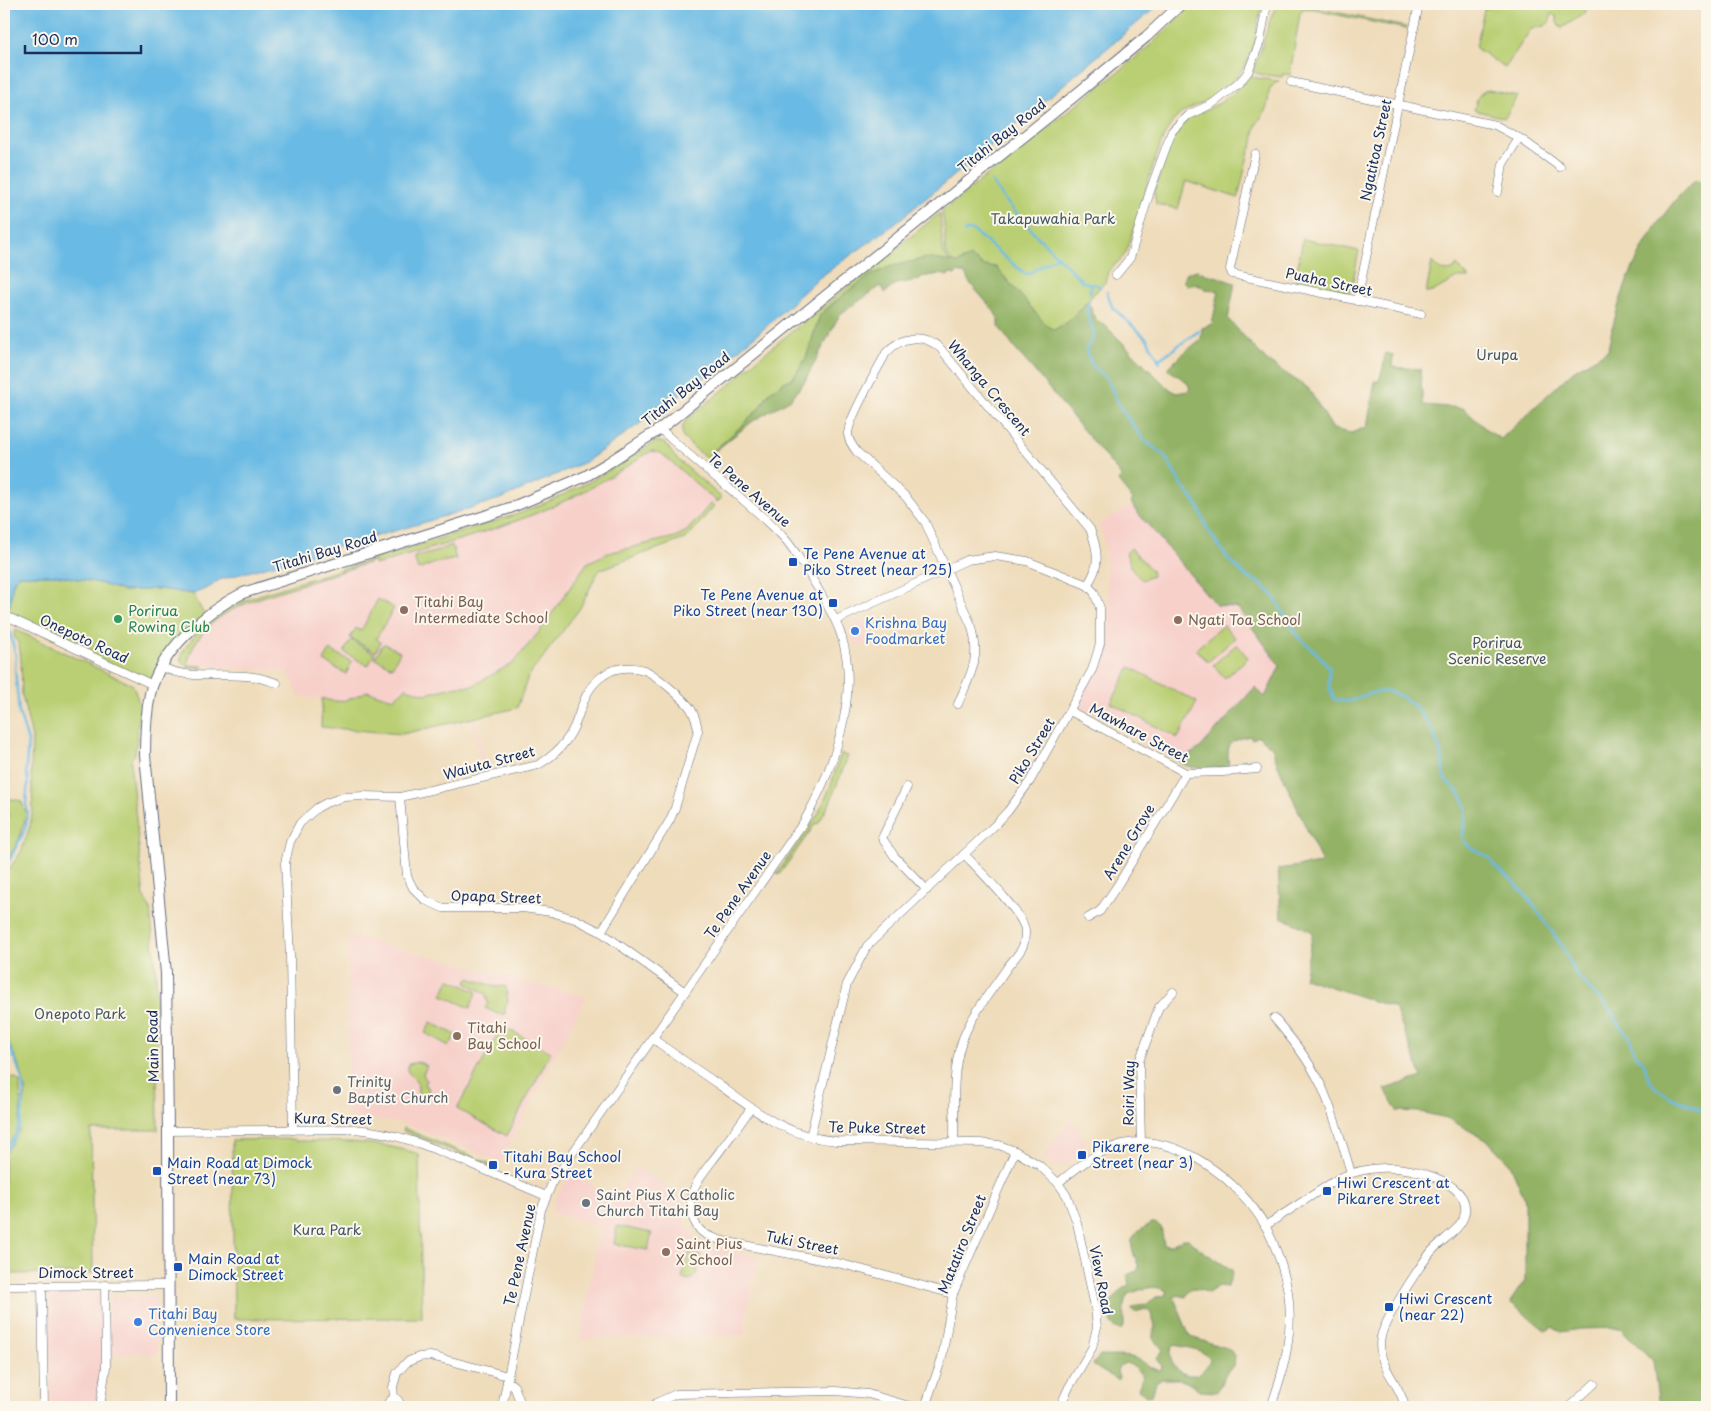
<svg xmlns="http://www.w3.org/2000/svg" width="1711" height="1411" font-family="'Playpen Sans',sans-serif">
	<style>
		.built { fill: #f7d0ca }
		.green { fill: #bacf73; stroke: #6a7f68 }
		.forest { fill: #93b265; stroke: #577062; fill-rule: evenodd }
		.water { fill: #69bae4; stroke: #4274a1 }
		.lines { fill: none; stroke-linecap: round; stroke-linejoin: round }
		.stream { stroke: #69bae4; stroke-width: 2.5 }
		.minor-casing { stroke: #656c7f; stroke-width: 9 }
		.major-casing { stroke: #656c7f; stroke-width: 12 }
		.minor { stroke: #fff; stroke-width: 8 }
		.major { stroke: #fff; stroke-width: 10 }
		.transit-dot { fill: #1a4fb4; stroke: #fbf7ec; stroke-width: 2 }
		.education-dot { fill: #8d6e63; stroke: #fbf7ec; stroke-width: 2 }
		.leisure-dot { fill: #2e9e5b; stroke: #fbf7ec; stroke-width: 2 }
		.shop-dot { fill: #3f7fe0; stroke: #fbf7ec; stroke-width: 2 }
		.worship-dot { fill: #6b7280; stroke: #fbf7ec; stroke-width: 2 }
		.labels { text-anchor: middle; stroke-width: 4; stroke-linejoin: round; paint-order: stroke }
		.street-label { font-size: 14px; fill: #1b2f5e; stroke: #fbf7ec }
		.park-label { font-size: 14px; fill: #435763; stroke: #fbf7ec }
		.transit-label { font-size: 14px; fill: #164399; stroke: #fbf7ec; text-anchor: start }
		.education-label { font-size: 14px; fill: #785e54; stroke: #fbf7ec; text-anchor: start }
		.leisure-label { font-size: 14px; fill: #27864d; stroke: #fbf7ec; text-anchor: start }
		.shop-label { font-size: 14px; fill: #366cbe; stroke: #fbf7ec; text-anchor: start }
		.worship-label { font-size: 14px; fill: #5b616d; stroke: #fbf7ec; text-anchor: start }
	</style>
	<rect width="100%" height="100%" fill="#fbf7ec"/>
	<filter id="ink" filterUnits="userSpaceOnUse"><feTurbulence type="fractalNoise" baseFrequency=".02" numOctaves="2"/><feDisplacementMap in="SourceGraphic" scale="10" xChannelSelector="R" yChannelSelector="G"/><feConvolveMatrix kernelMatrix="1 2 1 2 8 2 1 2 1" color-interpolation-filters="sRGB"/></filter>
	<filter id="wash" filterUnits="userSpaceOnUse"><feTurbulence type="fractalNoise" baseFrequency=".0096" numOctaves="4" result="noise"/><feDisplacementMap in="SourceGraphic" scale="20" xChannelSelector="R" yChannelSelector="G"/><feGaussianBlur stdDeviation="1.12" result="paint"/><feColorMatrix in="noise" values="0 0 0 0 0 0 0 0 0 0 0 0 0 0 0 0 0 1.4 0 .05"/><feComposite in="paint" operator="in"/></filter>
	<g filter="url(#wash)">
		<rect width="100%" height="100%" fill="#efdcbb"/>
		<!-- built -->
		<g class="built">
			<path d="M651 451 661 453 717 502 687 538 599 570 580 608 528 677 517 708 475 717 486 768 483 769 471 718 402 734 321 727 322 698 299 696 288 671 187 666 191 650 199 636 215 621 247 602 374 561 375 565 512 522 569 499 611 477Z"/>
			<path d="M1132 505 1135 510 1174 554 1179 562 1216 605 1238 608 1280 666 1265 697 1255 687 1200 748 1189 755 1174 757 1159 750 1077 704 1096 666 1110 632 1106 552 1103 535 1098 525Z"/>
			<path d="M863 617 872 643 855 646 849 630 851 624Z"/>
			<path d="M348 935 586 997 500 1162 404 1123 348 1116Z"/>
			<path d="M1071 1119 1089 1149 1062 1166 1055 1165 1043 1156Z"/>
			<path d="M637 1167 680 1196 681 1213 687 1227 696 1239 714 1248 758 1256 746 1317V1335L580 1339 600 1227 551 1212 556 1198 571 1171 614 1200Z"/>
			<path d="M53 1294H96L102 1296 103 1368 96 1407H55L50 1400 49 1297Z"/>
			<path d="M109 1297H154L157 1300V1353L109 1354Z"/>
		</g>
		<!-- green -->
		<g class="green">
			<path d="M1192 4H1263C1258 17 1257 31 1254 45 1247 68 1232 85 1212 98 1197 107 1183 108 1171 124 1162 137 1158 152 1153 166 1144 194 1136 222 1127 250 1122 264 1105 266 1107 280L1068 322 1054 330 1047 326 996 267 983 266 977 261 962 260 958 263 952 262 945 252V232L942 211 1126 66 1153 43Z"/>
			<path d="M1292 4 1302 5 1406 27V29L1304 8 1300 13 1290 75 1283 74 1282 77 1259 74 1252 71C1264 50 1265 26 1277 5L1288 6Z"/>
			<path d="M1490 4H1588L1585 13 1562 28 1557 23V17L1552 14C1549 28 1543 26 1531 29L1505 68 1476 48 1484 9 1489 8Z"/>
			<path d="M1249 75 1257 78 1279 81C1263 90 1272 98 1265 111 1262 117 1257 122 1255 128 1253 136 1255 144 1249 151L1238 198 1186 181 1178 209 1156 204 1154 192 1172 139 1177 131 1186 120 1220 103 1232 94Z"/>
			<path d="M1488 90 1517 96 1505 118 1474 110C1477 100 1477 93 1488 90Z"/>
			<path d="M940 213 943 252 950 262 943 261 847 292 832 304 820 315 806 358 793 378 782 383 769 393 761 406 744 424 706 458 683 438 682 429 685 421 734 381 755 361Z"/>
			<path d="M1303 239 1359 251 1351 290 1348 292 1295 281Z"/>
			<path d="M1432 262C1439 270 1443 272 1453 270L1457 265 1469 278H1457L1432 292 1426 293Z"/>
			<path d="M655 442H661L666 444 675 457 722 498 717 502 661 453 651 451C624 468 598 485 569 499 508 528 440 545 375 565L374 561C349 569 325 577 300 585 256 599 198 612 187 665L202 666V668L187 667 181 661C179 643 221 612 236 604 245 600 253 597 262 594L518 514 552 500 589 482Z"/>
			<path d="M711 503 714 506 687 538 599 570 580 608 528 677 517 708 402 734 321 727 322 698C339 705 352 699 367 691L393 699 406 688 426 694 456 686H472L513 663 539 632 587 563 608 553 675 537 687 531Z"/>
			<path d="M452 545 456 559 435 563 418 570 414 557 432 553Z"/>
			<path d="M1131 548 1151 570 1152 576 1142 580 1133 571 1126 553Z"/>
			<path d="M18 575H56L99 583 123 591 160 589 193 594 205 616 187 633 153 685 4 615C4 602 11 586 18 575Z"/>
			<path d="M378 599 394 608 376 639 381 642 375 652 350 638 356 628 361 631Z"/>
			<path d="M1223 625 1235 638 1208 662 1196 649Z"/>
			<path d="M16 630 133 685 140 706 135 755 131 759V769L144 898 150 908 156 972 158 1130H91L93 1273 4 1274V1156L19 1131 26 1092 20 1068 4 1032V876L21 852 30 826 33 809 31 772 32 738 22 695 21 659 19 644 15 638 14 634Z"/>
			<path d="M351 640 375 654 368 666 344 652Z"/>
			<path d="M385 644 400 652 392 667 375 658 382 645Z"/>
			<path d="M1237 644 1248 658 1225 678 1213 665Z"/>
			<path d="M330 650 352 662 346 674 324 661Z"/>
			<path d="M1130 667 1197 702 1178 738 1111 703Z"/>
			<path d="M841 754 848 756 829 805 818 824 816 823 779 875 777 873 817 816 830 788Z"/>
			<path d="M7 798 21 801 27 814 19 839 4 867V820L8 818Z"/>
			<path d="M469 978 497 987 506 986 508 1002 505 1007V1014H498L485 1008 488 1003 485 993 466 983Z"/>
			<path d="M449 979 477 992 470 1008 442 995Z"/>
			<path d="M431 1022 456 1035 449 1046 425 1033Z"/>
			<path d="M502 1026 551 1052 507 1136 457 1109Z"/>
			<path d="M419 1062 427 1066 423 1074 426 1080 424 1085 428 1087 429 1094 424 1097 418 1094C418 1079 417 1082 407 1071L408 1064Z"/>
			<path d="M4 1078H15L20 1082C20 1097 23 1118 16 1132 13 1138 8 1144 4 1149Z"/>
			<path d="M403 1128 491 1164 490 1166 403 1131Z"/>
			<path d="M294 1139 297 1141C342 1141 377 1141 419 1154L422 1318 234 1319 232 1140Z"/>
			<path d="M617 1226 652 1233 648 1250 614 1244Z"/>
			<path d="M689 1253 701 1256 696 1275 690 1280 682 1278Z"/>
		</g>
		<!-- forest -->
		<g class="forest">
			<path d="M1695 180 1707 181V1407H1659L1653 1361 1620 1328 1579 1329 1561 1332 1552 1327 1546 1331 1510 1302 1525 1280V1204L1524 1197 1510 1164 1488 1141 1447 1118 1420 1112 1397 1111 1385 1089 1422 1077 1395 1008 1304 978 1313 932 1281 917 1278 869 1322 863 1277 763 1272 747 1258 736 1252 739 1250 736C1229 741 1226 744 1229 767 1211 767 1186 773 1174 757L1189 755 1200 748 1255 687 1265 697 1280 666 1238 608 1216 605C1188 573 1163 541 1135 510L1131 502 1133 500 1118 481 1122 477 1032 368 1015 349 999 327C1002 311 972 292 965 274L957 272 955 275 949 273 948 276 940 274 921 277 919 280 896 284 885 293 881 286 840 314 805 381 791 399 753 421 706 458 744 424 761 406 769 393 782 383 793 378 806 358 820 315 847 292 871 275 889 267 926 258 958 263 970 257 977 261 983 266 996 267 1047 326 1054 330 1068 322 1087 302C1096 312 1090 319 1104 324L1167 387 1176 393 1188 391 1190 388 1186 381 1167 369 1179 357 1201 339 1202 328 1212 324 1219 291 1205 289 1197 284 1187 285 1183 281 1186 273 1197 270C1203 274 1206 274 1214 276 1220 277 1226 281 1235 283L1228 319 1267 361 1308 388 1333 429 1351 433 1367 427 1375 381H1379L1383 368 1385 353 1393 355 1392 367 1420 369 1423 405 1463 408 1487 430 1501 439 1573 371 1608 350C1616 300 1637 249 1669 208 1676 198 1686 189 1695 180Z"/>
			<path d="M1152 1223H1155L1161 1227 1164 1245 1169 1246 1183 1239H1188L1204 1252 1232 1270 1233 1273 1227 1287 1219 1286 1208 1293C1199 1289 1189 1285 1186 1297L1178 1295 1174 1298 1190 1337 1227 1348 1235 1355 1234 1365 1226 1373 1217 1392 1199 1391 1194 1385 1178 1379H1162L1156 1383 1152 1395 1146 1396 1138 1389 1143 1376 1131 1365 1126 1363 1119 1366 1117 1371 1119 1378 1117 1380 1094 1366 1093 1364 1100 1356C1114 1357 1127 1354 1140 1360 1147 1364 1153 1371 1161 1370L1162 1365 1157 1359 1163 1350 1162 1347 1153 1339V1334L1155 1326 1150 1311 1146 1309 1135 1312 1131 1309 1138 1305 1148 1304 1156 1297 1166 1295V1290C1153 1284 1140 1290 1128 1294 1122 1303 1124 1316 1124 1327L1120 1330C1109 1326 1109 1319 1107 1307L1124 1287 1129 1285 1127 1275 1137 1271 1139 1267C1128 1241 1127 1237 1152 1223ZM1175 1345C1187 1348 1202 1348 1210 1359 1197 1395 1157 1362 1175 1345Z"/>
		</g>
		<!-- water -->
		<path class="water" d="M4 4H1160L971 162 889 228 816 280 767 326 707 376 587 461 503 498 419 524 219 580 210 587 193 594 160 589 123 591 99 583 56 575H18L13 582 10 606 7 609 4 606 6 584 4 583Z"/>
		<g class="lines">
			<!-- stream -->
			<g class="stream">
				<path d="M992 182 1003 198 1037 236 1083 282 1101 286"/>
				<path d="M964 233 967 230H972L1024 273 1028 274 1058 256"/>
				<path d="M1107 292 1112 307 1147 339 1160 362"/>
				<path d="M1090 293 1091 284"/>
				<path d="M1089 301C1080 322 1105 328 1086 349L1090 362 1100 373 1106 377 1121 409 1144 440 1164 455 1181 484 1198 506 1208 530 1229 560 1247 577 1260 583 1272 594 1299 638 1317 653 1329 667V686L1334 699C1339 700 1345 702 1349 701 1362 697 1376 689 1390 692 1418 699 1436 732 1442 758 1443 764 1442 771 1444 777 1450 787 1462 791 1465 804 1468 817 1462 828 1463 841L1471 848 1490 858 1494 866 1511 879 1529 899 1562 946 1576 974 1611 1011 1621 1027 1629 1036 1636 1056 1644 1063 1649 1080 1657 1089 1674 1099 1693 1106 1707 1113"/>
				<path d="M1158 360 1199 331"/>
				<path d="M4 871 22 836 26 826 28 811 26 804 28 780 26 771 28 741 19 713 15 668 16 657 10 632"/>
				<path d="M4 1035C10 1050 18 1064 22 1079 25 1092 23 1120 17 1132 14 1139 8 1145 4 1152"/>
			</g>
		</g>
	</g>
	<g filter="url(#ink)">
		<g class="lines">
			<defs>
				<g id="minor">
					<path d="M1291 82 1495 125 1521 139 1560 167"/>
					<path d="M1255 154 1230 269 1232 274 1421 314"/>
					<path d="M1498 192 1503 164 1519 138"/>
					<path d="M1116 275 1130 258 1150 191 1172 131 1188 115 1212 104 1239 83 1248 72 1260 42 1267 4"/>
					<path d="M1357 301 1419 4"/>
					<path d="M4 615 153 685"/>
					<path d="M162 667C190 681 224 672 254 677 262 678 270 681 277 683"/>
					<path d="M958 704C970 675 981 660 972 627L925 522 906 497 857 452C853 447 849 442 848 435 847 420 878 369 886 353 901 336 923 333 940 348L1090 529C1098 549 1101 567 1087 585"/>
					<path d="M1070 711 1186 773 1223 772 1257 769"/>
					<path d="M907 787 882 838 895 857 927 890"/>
					<path d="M400 797 407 876 413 888 425 900 443 908H523L551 912 575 919 601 932 685 992"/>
					<path d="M1088 918 1100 911 1117 886 1186 773"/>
					<path d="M1274 1018C1292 1039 1309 1060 1321 1085 1334 1113 1342 1143 1351 1173"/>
					<path d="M652 1038C675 1055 699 1071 722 1087 759 1114 789 1137 836 1141L980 1143 999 1145 1015 1151 1039 1165 1058 1183 1067 1196 1077 1223 1095 1307 1097 1327 1092 1348 1069 1387 1063 1400 1061 1407"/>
					<path d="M751 1108C741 1123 730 1137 719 1152 706 1170 684 1191 692 1216 699 1234 705 1235 723 1241L842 1264 953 1294"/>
					<path d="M293 1130 290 956 285 863 290 842 300 823 317 808 326 803 344 797 364 796 400 797 538 765C554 756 566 744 574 727 582 708 585 687 604 675 615 667 631 666 644 670 654 673 685 700 691 709 695 716 697 722 698 731L675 808 670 820 601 932"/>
					<path d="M168 1131 354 1129C396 1132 433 1148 471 1164 496 1175 521 1185 546 1196"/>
					<path d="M810 1137 847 984 867 946 995 825 1008 811 1030 781 1092 670 1100 644V608L1094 592 1087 585 1027 561 995 556 967 560 836 620"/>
					<path d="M954 1142C955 1105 950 1063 967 1029 978 1006 995 986 1009 965 1014 959 1020 953 1023 946 1024 943 1025 935 1025 931 1025 915 977 868 964 854"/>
					<path d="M1141 1142 1139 1062 1159 1007 1173 992"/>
					<path d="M1058 1183C1078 1167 1098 1150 1123 1144 1178 1132 1240 1181 1266 1227 1276 1247 1284 1270 1288 1292 1294 1332 1284 1370 1271 1407"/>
					<path d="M1265 1226 1339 1178C1366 1166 1400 1164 1428 1175 1444 1180 1468 1192 1465 1212 1463 1229 1441 1240 1431 1252 1419 1267 1384 1320 1381 1337 1375 1365 1400 1382 1405 1407"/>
					<path d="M42 1285 44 1407"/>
					<path d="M4 1286 168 1285"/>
					<path d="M507 1381 514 1386 522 1407"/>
					<path d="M100 1407 106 1367 105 1285"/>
					<path d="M387 1407 388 1403 394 1397"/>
					<path d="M402 1407 398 1400 394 1397 393 1387 397 1373 407 1362 419 1357 430 1356 439 1358 508 1376"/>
					<path d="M502 1407 541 1210 553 1181 803 823C833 771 860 698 842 638 837 619 826 604 817 587 807 571 798 554 785 539 770 522 752 508 735 493 709 472 684 451 660 429"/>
					<path d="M652 1407 656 1403 676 1394 836 1391 868 1394 913 1407"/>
					<path d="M925 1407 942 1358 953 1294 1015 1151"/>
					<path d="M1569 1407 1594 1384"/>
				</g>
				<path id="major" d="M169 1407 168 1131 166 973 145 755C145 735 146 714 150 694 160 651 205 612 243 593L510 508 586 476 608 463 660 429 1073 97 1146 37 1181 4"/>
			</defs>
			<!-- minor casing -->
			<use href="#minor" class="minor-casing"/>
			<!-- major casing -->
			<use href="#major" class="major-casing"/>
			<!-- minor -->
			<use href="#minor" class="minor"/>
			<!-- major -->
			<use href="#major" class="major"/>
		</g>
	</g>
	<!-- markers -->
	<g class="transit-dot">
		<rect x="788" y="557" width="10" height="10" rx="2.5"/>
		<rect x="828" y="598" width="10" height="10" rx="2.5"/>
		<rect x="1077" y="1150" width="10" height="10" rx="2.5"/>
		<rect x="488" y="1160" width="10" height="10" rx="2.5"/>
		<rect x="152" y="1166" width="10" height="10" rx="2.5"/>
		<rect x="1322" y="1186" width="10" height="10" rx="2.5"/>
		<rect x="173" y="1262" width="10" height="10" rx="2.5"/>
		<rect x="1384" y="1302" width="10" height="10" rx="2.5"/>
	</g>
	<g class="education-dot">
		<circle cx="404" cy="610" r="5"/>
		<circle cx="1178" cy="620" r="5"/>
		<circle cx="457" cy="1036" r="5"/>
		<circle cx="666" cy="1252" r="5"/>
	</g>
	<circle class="leisure-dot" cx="118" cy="619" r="5"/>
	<g class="shop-dot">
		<circle cx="855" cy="631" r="5"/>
		<circle cx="138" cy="1322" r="5"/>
	</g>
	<g class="worship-dot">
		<circle cx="337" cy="1090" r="5"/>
		<circle cx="586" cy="1203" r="5"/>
	</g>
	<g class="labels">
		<!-- street labels -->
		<g class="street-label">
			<text transform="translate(1002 136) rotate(-39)" y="5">Titahi Bay Road</text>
			<text transform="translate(1376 150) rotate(-78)" y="5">Ngatitoa Street</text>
			<text transform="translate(1329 282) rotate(12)" y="5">Puaha Street</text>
			<text transform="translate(989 388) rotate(50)" y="5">Whanga Crescent</text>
			<text transform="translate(686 389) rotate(-39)" y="5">Titahi Bay Road</text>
			<text transform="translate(749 490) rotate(41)" y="5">Te Pene Avenue</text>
			<text transform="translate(325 552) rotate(-17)" y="5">Titahi Bay Road</text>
			<text transform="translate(84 639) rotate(25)" y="5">Onepoto Road</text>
			<text transform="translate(1139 733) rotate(28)" y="5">Mawhare Street</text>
			<text transform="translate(1032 751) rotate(-59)" y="5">Piko Street</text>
			<text transform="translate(489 763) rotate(-15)" y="5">Waiuta Street</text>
			<text transform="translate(1129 842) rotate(-59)" y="5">Arene Grove</text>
			<text transform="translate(738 895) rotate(-55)" y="5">Te Pene Avenue</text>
			<text transform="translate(496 897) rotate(2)" y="5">Opapa Street</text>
			<text transform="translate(153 1046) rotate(-91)" y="5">Main Road</text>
			<text transform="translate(1129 1093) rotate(-89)" y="5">Roiri Way</text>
			<text transform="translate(333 1119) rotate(1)" y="5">Kura Street</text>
			<text transform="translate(877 1128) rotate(1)" y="5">Te Puke Street</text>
			<text transform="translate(802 1243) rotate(11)" y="5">Tuki Street</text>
			<text transform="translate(962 1244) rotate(-68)" y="5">Matatiro Street</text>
			<text transform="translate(520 1255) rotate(-78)" y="5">Te Pene Avenue</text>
			<text x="86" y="1278">Dimock Street</text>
			<text transform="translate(1101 1280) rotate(79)" y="5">View Road</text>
		</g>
		<!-- park labels -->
		<g class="park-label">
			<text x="1053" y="224">Takapuwahia Park</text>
			<text x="1497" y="360">Urupa</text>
			<text x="1497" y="648">Porirua<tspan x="1497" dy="16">Scenic Reserve</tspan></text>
			<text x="80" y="1019">Onepoto Park</text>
			<text x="327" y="1235">Kura Park</text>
		</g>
		<!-- transit labels -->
		<g class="transit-label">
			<text x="803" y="559">Te Pene Avenue at<tspan x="803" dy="16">Piko Street (near 125)</tspan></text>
			<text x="823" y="600" text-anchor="end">Te Pene Avenue at<tspan x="823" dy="16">Piko Street (near 130)</tspan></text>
			<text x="1092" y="1152">Pikarere<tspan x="1092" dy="16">Street (near 3)</tspan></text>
			<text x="503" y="1162">Titahi Bay School<tspan x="503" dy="16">- Kura Street</tspan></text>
			<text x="167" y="1168">Main Road at Dimock<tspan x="167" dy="16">Street (near 73)</tspan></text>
			<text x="1337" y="1188">Hiwi Crescent at<tspan x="1337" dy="16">Pikarere Street</tspan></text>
			<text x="188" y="1264">Main Road at<tspan x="188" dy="16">Dimock Street</tspan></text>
			<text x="1399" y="1304">Hiwi Crescent<tspan x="1399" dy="16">(near 22)</tspan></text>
		</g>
		<!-- education labels -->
		<g class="education-label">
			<text x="414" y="607">Titahi Bay<tspan x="414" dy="16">Intermediate School</tspan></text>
			<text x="1188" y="625">Ngati Toa School</text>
			<text x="467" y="1033">Titahi<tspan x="467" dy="16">Bay School</tspan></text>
			<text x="676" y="1249">Saint Pius<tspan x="676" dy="16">X School</tspan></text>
		</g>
		<!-- leisure labels -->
		<g class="leisure-label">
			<text x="128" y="616">Porirua<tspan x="128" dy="16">Rowing Club</tspan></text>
		</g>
		<!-- shop labels -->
		<g class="shop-label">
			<text x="865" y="628">Krishna Bay<tspan x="865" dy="16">Foodmarket</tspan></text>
			<text x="148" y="1319">Titahi Bay<tspan x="148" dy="16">Convenience Store</tspan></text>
		</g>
		<!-- worship labels -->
		<g class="worship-label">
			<text x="347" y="1087">Trinity<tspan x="347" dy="16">Baptist Church</tspan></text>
			<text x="596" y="1200">Saint Pius X Catholic<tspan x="596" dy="16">Church Titahi Bay</tspan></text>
		</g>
	</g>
	<!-- margin -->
	<rect width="1711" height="1411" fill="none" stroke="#fbf7ec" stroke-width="20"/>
	<!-- scale -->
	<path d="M25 45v8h116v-8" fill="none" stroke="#1b2f5e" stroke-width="2.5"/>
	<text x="32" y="45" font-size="15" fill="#1b2f5e" stroke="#fbf7ec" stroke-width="4" paint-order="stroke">100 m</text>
</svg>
